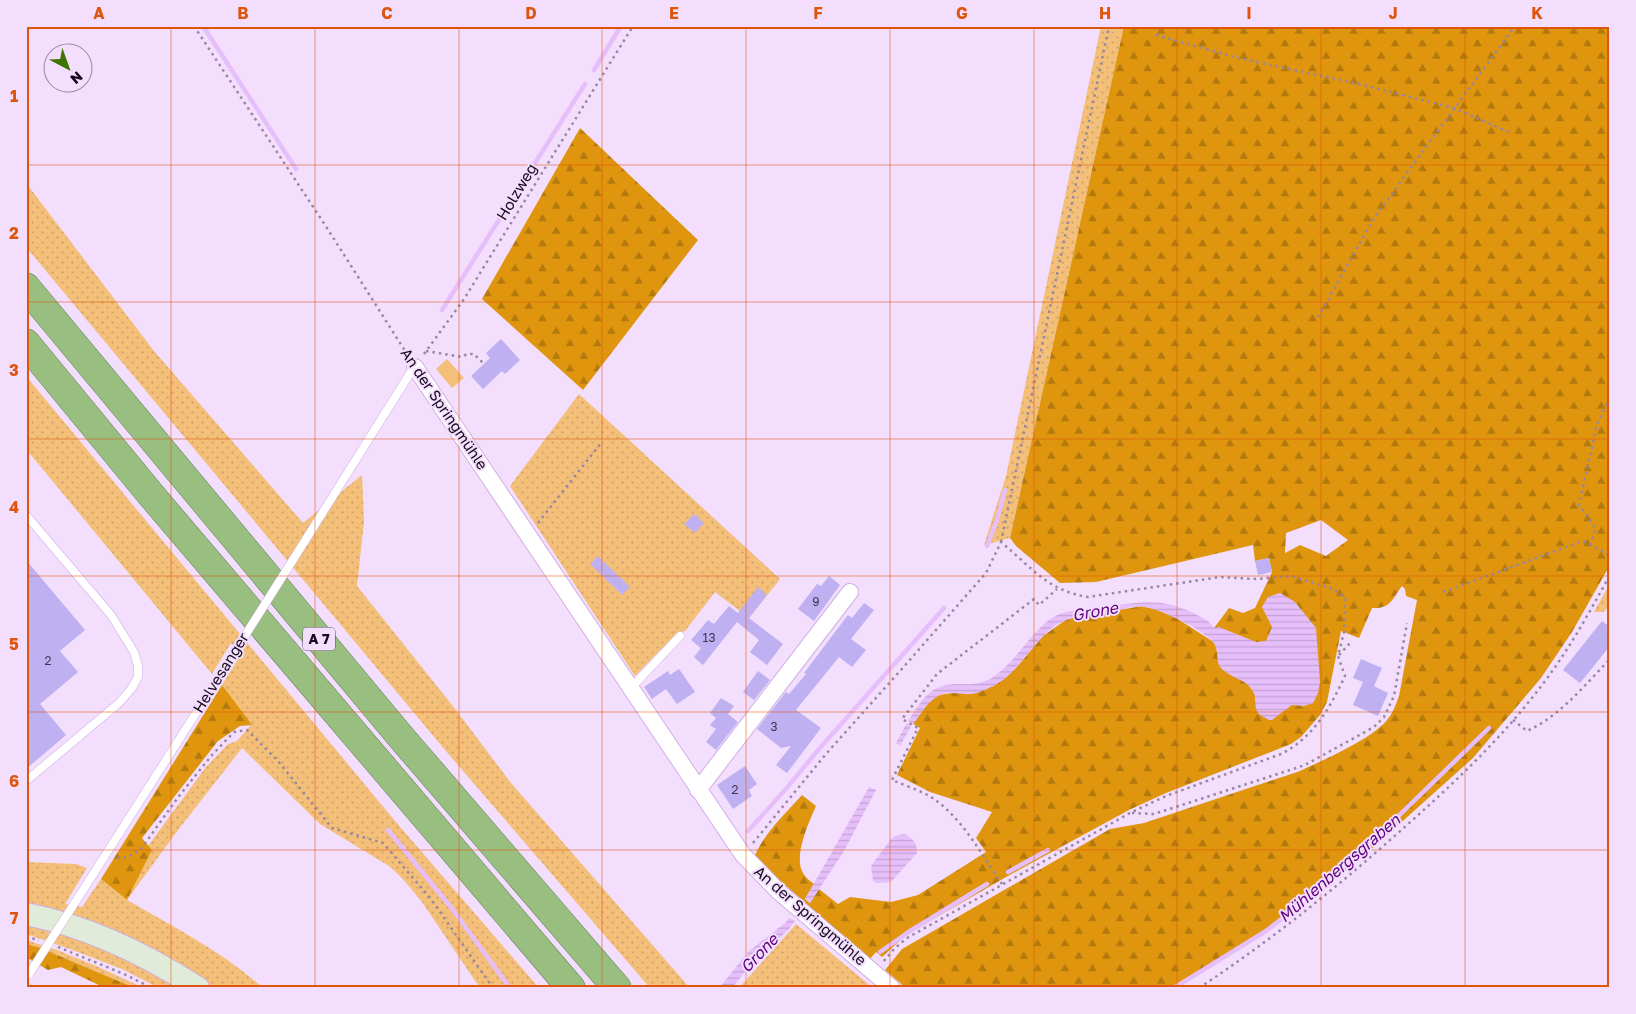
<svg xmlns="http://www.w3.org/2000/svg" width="1636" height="1014" font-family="'Golos Text',sans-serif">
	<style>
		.grass { fill: url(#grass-dots) }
		.forest { fill: url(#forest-firs); fill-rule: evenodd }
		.park { fill: #f3bf79 }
		.water { fill: url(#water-rules) }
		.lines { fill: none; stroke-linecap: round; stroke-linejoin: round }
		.stream { stroke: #e6bffa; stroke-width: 4.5 }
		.building { fill: #beb0f1 }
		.service-casing { stroke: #d1afe3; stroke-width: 9 }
		.minor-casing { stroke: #d1afe3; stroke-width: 18 }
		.secondary-casing { stroke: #d1afe3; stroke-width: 24 }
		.motorway-casing { stroke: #6a805d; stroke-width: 29 }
		.path { stroke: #9987a2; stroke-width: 2.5; stroke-dasharray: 2.5 4; stroke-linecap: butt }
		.service { stroke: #fff; stroke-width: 8 }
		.minor { stroke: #fff; stroke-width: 16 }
		.secondary { stroke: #e0ecd9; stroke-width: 22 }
		.motorway { stroke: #98bf80; stroke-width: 28 }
		.service-bridge-casing { stroke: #d1afe3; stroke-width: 9; stroke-linecap: butt }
		.service-bridge { stroke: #fff; stroke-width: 8 }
		.grid { fill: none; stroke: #de550d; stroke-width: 1; stroke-opacity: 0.55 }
		.labels { text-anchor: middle; stroke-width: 4; stroke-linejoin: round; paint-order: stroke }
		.number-label { font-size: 12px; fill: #403451 }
		.shield { fill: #f3defe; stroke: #584a60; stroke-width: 1 }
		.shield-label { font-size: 14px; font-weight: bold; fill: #160a1c }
		.street-label { font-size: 15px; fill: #160a1c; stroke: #f3defe }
		.water-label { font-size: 16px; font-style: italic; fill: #620481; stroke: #f3defe }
		.neatline { fill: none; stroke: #de550d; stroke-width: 2 }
		.grid-label { font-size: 16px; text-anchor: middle; font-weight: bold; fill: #de550d }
	</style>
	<defs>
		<pattern id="grass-dots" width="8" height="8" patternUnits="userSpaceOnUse" patternTransform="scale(1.25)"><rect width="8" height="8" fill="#f3bf79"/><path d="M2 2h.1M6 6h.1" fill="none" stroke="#d0a368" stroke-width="1.8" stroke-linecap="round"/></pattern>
		<pattern id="forest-firs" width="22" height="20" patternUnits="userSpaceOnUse" patternTransform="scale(1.25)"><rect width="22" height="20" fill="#df960e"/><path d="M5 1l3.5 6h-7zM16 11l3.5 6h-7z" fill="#b4790d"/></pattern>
		<pattern id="water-rules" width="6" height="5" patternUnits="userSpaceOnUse" patternTransform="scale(1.25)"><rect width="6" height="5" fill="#e6bffa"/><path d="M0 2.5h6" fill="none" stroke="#c5a3d6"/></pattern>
	</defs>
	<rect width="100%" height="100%" fill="#f3defe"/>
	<!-- grass -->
	<g class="grass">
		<path d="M1101 26H1124L1010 538 984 545 1006 476Z"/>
		<path d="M26 183 154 351 303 523 362 475 364 522 357 586 456 710 511 783 690 988H650L445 750 26 247Z"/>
		<path d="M26 376 395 821 539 988H480L422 902 402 878 389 866 320 824 242 748 178 830 127 900C174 927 223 952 263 988H213L202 980 26 905V862L76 864 87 868 65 904 82 907 101 879 127 900 152 850 148 846 206 767 228 744 237 741 251 725 222 685 241 654 231 643 212 674 26 449Z"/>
		<path d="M579 394 780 579 749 618 715 592 685 631 677 633 635 676 510 486Z"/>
		<path d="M1610 583V604L1604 612H1594Z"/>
		<path d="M26 923 82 940 135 962 179 988H159L122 969 70 949 26 934Z"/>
		<path d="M796 924 873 988H739Z"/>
		<path d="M26 940 57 950 96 966 144 988H135L38 947 26 944Z"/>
	</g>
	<!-- forest -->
	<g class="forest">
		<path d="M1124 26H1610V565L1572 632 1541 678 1473 758 1366 854 1266 931 1175 988H906L885 970 902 949 1110 829 1144 823 1300 771C1323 760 1372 739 1387 720 1393 713 1396 704 1399 696L1417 600 1406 596 1405 589 1402 586C1392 599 1391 609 1372 608L1359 638 1341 631 1327 702 1320 715 1301 737 1291 744 1166 793 1129 810 1006 877 906 935 882 957 876 952 870 959 754 858C763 834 786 813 802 795L816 806C809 822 793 857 803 873 805 877 810 881 814 884L805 899 810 903 819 889 838 904 850 897 891 902 918 895 986 852 976 838 992 812 930 792 897 775 920 728 913 724 929 702 939 695 994 686 1016 668 1043 636 1067 619 1142 606 1158 610 1178 619 1212 641 1214 628 1229 608 1243 613 1255 608 1272 572 1269 558 1255 561 1253 545 1096 582 1060 583 1016 546 1010 538ZM1321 520 1348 540 1326 556 1300 545 1285 553 1286 533Z"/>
		<path d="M580 128 698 240 583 390 482 299Z"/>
		<path d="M222 685 252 725 240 726 218 741 142 838 152 850 127 900 101 879Z"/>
		<path d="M26 944 38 947 135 988H105L61 967 48 970 26 957Z"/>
	</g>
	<!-- park -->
	<path class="park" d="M447 359 464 378 452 388 436 369Z"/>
	<!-- water -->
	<g class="water">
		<path d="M1280 593 1295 602 1316 628 1320 682 1318 693 1313 703 1304 706 1292 705 1272 720H1269C1265 717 1259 716 1257 711 1254 706 1257 696 1252 690 1246 679 1230 678 1221 668 1215 661 1220 649 1212 641 1200 628 1161 609 1144 607 1134 605 1121 610 1110 612 1092 615 1072 615 1056 625 1035 640 1023 664 1003 680 994 686 983 692 972 694 961 695 948 690 938 696 927 702 921 714 913 724L908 721C923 699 930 683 960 684 970 685 980 684 990 679 1014 665 1027 637 1049 620 1064 609 1079 610 1096 608 1133 604 1158 595 1193 613 1201 617 1209 620 1214 628L1219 627 1256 642 1266 641 1272 627 1262 607 1268 597Z"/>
		<path d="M907 723 911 726 900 746 896 743Z"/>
		<path d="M869 787 876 790 844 851 810 903 805 899Z"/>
		<path d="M904 834C912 837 918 844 917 853L891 882 876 883 873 881 871 866 891 839 895 836Z"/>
		<path d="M789 918 795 921 789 929 748 968 732 988H719L749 951 785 923Z"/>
	</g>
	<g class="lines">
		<!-- stream -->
		<g class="stream">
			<path d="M203 26 296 169"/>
			<path d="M594 70 621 26"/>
			<path d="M442 310 585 84"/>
			<path d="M987 546 997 520 1005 490"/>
			<path d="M388 830 450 906 510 988"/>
			<path d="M748 831 785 790 819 749 944 608"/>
			<path d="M1008 872 1048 850"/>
			<path d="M880 952 910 931 987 884"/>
			<path d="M1174 988 1266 931 1297 907 1385 829 1489 728"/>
		</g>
	</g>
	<!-- building -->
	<g class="building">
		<path d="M501 339 520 360 505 374 502 371 483 389 471 376 490 358 486 353Z"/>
		<path d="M694 514 704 523 695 533 684 524Z"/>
		<path d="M598 556 630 587 622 595 590 564Z"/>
		<path d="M1269 558 1272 572 1258 575 1255 561Z"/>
		<path d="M26 560 85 630 60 651 78 672 40 704 66 735 26 769Z"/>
		<path d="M829 576 840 585 814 621 798 609 817 584 821 586Z"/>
		<path d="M758 587 767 595 749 618 783 644 767 665 750 652 759 640 737 622 703 665 694 657 701 648 691 640 708 620 714 624 729 606 738 613Z"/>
		<path d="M864 603 874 610 851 639 866 650 852 667 839 657 796 710 821 728 787 773 776 765 791 746 781 748 757 729 786 692 789 694 806 674 804 673 848 615 852 618Z"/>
		<path d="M1602 621 1610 627V646L1580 683 1563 670Z"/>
		<path d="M1361 659 1382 668 1374 686 1388 693 1378 716 1353 705 1363 682 1353 678Z"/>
		<path d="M679 669 695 692 677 704 666 689 652 699 644 687 668 671 670 675Z"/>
		<path d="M758 671 770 680 754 700 743 692Z"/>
		<path d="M721 698 734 706 728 714 738 722 726 737 724 736 726 737 716 750 706 742 716 729 710 725 716 718 710 713Z"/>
		<path d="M745 766 757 784 749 790 752 796 733 809 717 785Z"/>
	</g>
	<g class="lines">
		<defs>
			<g id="service">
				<path d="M26 515 111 615 134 652 138 666V677L132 688 119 703 26 781"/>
				<path d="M313 528 414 367"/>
				<path d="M631 688 680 636"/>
				<path d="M94 873 224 669"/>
			</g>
			<g id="minor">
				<path d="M415 367 743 855 779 892 892 988"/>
				<path d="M698 790 850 592"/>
			</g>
			<path id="secondary" d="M26 914C87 926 147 955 198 988"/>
			<g id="motorway">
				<path d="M26 287 400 736 617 988"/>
				<path d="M26 343 152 496 571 988"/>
			</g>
		</defs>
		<!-- service casing -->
		<use href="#service" class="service-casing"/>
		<!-- minor casing -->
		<use href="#minor" class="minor-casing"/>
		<!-- secondary casing -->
		<use href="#secondary" class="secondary-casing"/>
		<!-- motorway casing -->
		<use href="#motorway" class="motorway-casing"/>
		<!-- path -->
		<g class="path">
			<path d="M194 26 327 228 407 354"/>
			<path d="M1156 35 1238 58 1359 84 1454 108 1511 133"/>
			<path d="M1318 317 1374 218 1515 26"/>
			<path d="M426 351 462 357 467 354H474L484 364"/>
			<path d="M424 354 464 299 633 26"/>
			<path d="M538 523 601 443"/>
			<path d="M1001 542 1109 26"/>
			<path d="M1590 545 1596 529 1579 505 1597 424 1610 397"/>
			<path d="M1443 592 1583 541 1610 555"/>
			<path d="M1339 655 1351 642"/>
			<path d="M1513 720 1527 731C1560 716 1585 685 1610 659"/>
			<path d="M1132 813 1154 814 1287 771 1305 765 1374 727 1384 717 1394 696 1407 623"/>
			<path d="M753 843 826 754 900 671 986 573 1001 542C1031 567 1048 591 1088 597L1220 577 1256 579 1291 576 1333 589 1345 597 1344 632 1338 656 1345 676C1330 708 1313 738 1281 754L1166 796 1130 813 907 938 894 949 883 962"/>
			<path d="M117 858 128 857 141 849 179 796 212 755 234 732 247 730 278 761 332 828 383 843 431 899 493 988"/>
			<path d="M1002 884C981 854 962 817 931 797 919 790 904 785 892 780L918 728 902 719 937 674 1034 599 1039 605 1057 589"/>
			<path d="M26 937 39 940"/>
			<path d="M58 947 124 974 152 988"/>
			<path d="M1199 988C1270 941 1335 889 1398 833 1451 786 1503 738 1545 681 1570 648 1590 611 1610 575"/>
		</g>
		<!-- service -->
		<use href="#service" class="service"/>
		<!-- minor -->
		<use href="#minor" class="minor"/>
		<!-- secondary -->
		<use href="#secondary" class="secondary"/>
		<!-- motorway -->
		<use href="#motorway" class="motorway"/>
		<defs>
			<g id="service-bridge">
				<path d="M224 669 313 528"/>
				<path d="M29 974 94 873"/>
			</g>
		</defs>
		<!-- service-bridge casing -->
		<use href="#service-bridge" class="service-bridge-casing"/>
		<!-- service-bridge -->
		<use href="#service-bridge" class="service-bridge"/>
	</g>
	<!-- grid -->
	<path class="grid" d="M171 26V988M315 26V988M459 26V988M602 26V988M746 26V988M890 26V988M1034 26V988M1177 26V988M1321 26V988M1465 26V988M26 165H1610M26 302H1610M26 439H1610M26 576H1610M26 712H1610M26 850H1610"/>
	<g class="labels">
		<!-- number labels -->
		<g class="number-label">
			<text x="816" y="606">9</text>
			<text x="709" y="642">13</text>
			<text x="48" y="665">2</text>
			<text x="774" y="731">3</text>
			<text x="735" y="794">2</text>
		</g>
		<!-- shield labels -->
		<rect class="shield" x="303" y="627.5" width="32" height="23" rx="4"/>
		<g class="shield-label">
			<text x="319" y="644">A 7</text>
		</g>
		<!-- street labels -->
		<g class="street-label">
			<text transform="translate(517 192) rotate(-59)" y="5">Holzweg</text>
			<text transform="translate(444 409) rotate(56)" y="5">An der Springmühle</text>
			<text transform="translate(221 673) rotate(-58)" y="5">Helvesanger</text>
			<text transform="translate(810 916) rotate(41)" y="5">An der Springmühle</text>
		</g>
		<!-- water labels -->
		<g class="water-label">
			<text transform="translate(1095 611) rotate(-10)" y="6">Grone</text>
			<text transform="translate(1339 868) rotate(-41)" y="6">Mühlenbergsgraben</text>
			<text transform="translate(759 953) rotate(-46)" y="6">Grone</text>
		</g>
	</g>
	<!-- border -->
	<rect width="1636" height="1014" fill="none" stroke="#f3defe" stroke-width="55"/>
	<!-- north arrow -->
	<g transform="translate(68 68) rotate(139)"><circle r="24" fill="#f3defe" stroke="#9b89a4"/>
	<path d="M0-4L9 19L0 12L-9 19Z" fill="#3e7401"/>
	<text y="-8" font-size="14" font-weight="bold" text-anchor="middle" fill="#160a1c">N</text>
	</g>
	<rect x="28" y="28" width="1580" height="958" class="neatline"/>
	<g class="grid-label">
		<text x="99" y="19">A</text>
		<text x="243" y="19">B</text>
		<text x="387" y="19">C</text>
		<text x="531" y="19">D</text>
		<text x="674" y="19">E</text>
		<text x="818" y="19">F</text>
		<text x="962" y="19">G</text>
		<text x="1105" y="19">H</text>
		<text x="1249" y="19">I</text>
		<text x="1393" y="19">J</text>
		<text x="1537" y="19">K</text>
		<text x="14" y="102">1</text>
		<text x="14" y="239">2</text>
		<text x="14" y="376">3</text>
		<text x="14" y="513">4</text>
		<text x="14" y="650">5</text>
		<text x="14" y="787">6</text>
		<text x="14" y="924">7</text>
	</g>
</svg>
